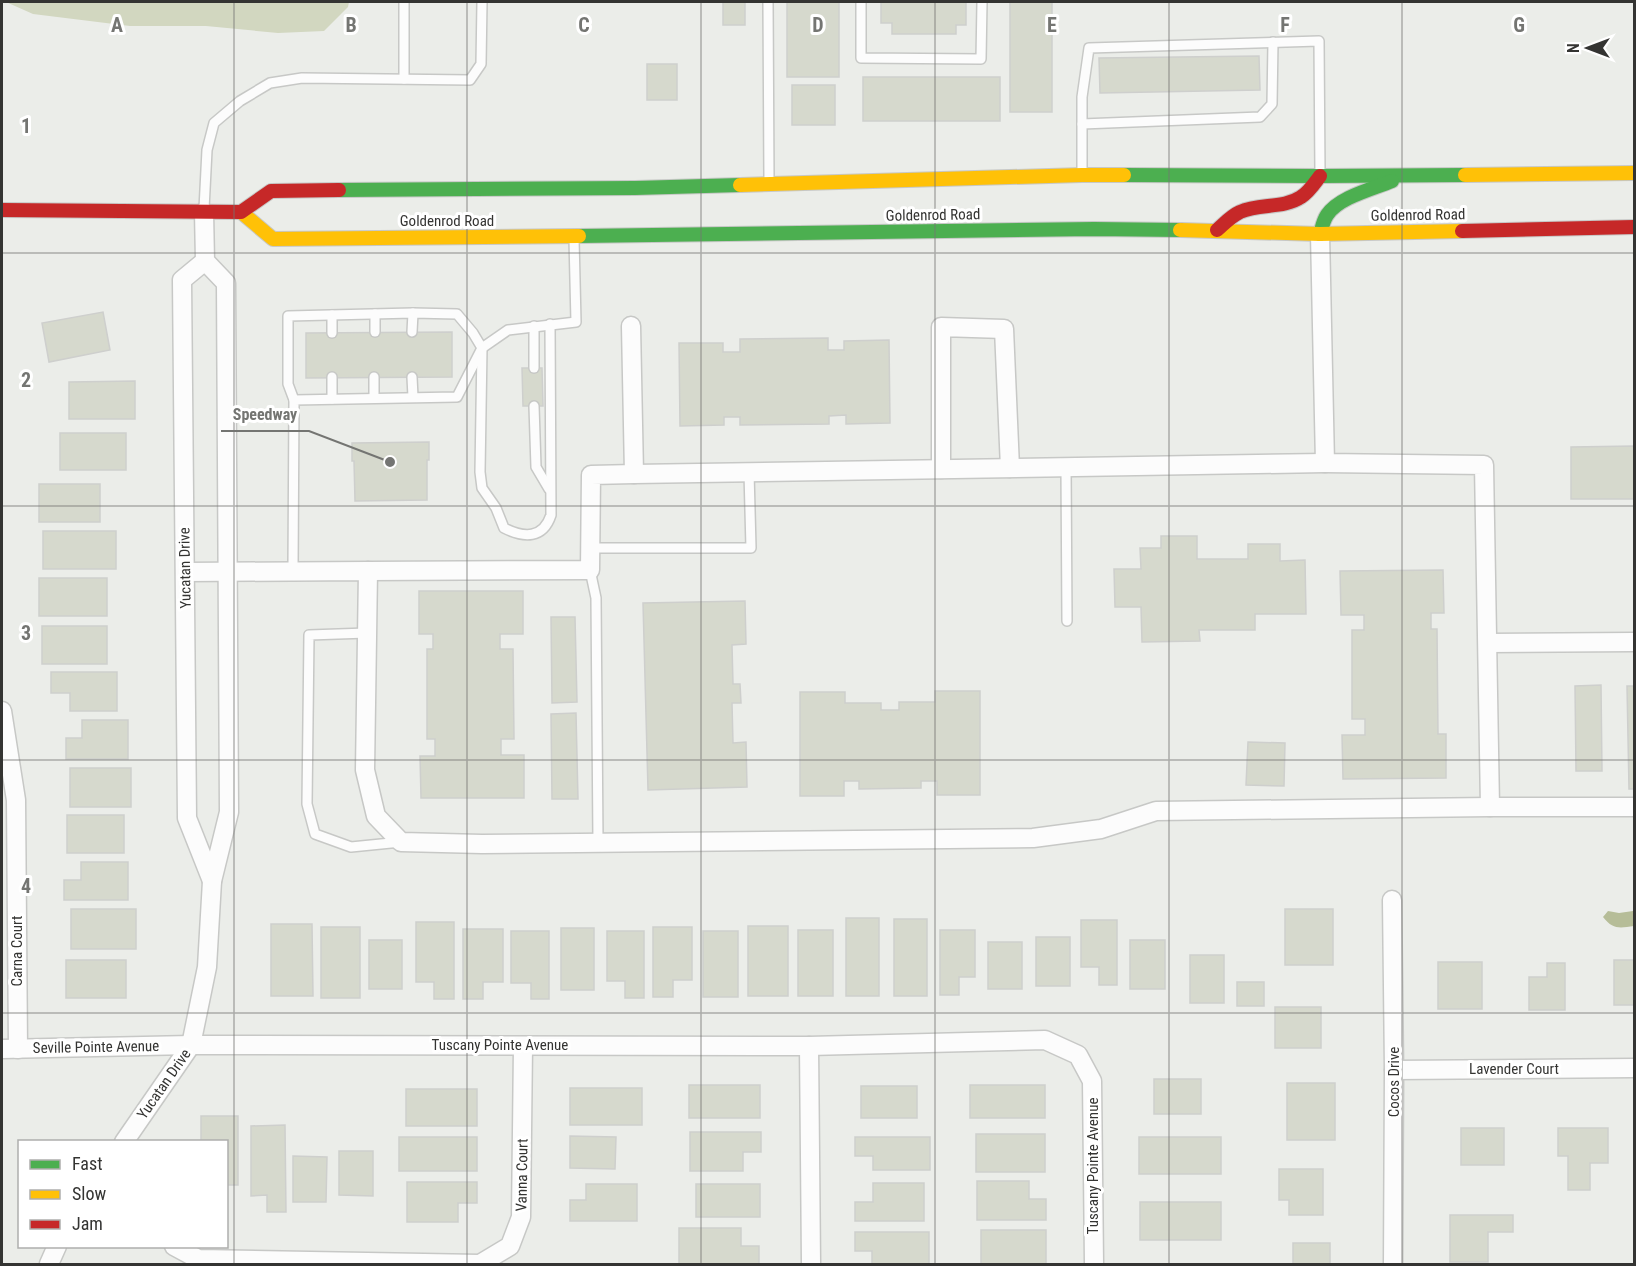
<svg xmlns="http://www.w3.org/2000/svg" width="1636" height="1266" font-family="'Roboto Condensed',sans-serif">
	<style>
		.green { fill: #d2d7c0 }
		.water { fill: #b6bd98 }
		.building { fill: #d6d9cd; stroke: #cecfcd; stroke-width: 1.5 }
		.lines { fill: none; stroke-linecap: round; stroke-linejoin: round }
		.lane-casing { stroke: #c7c8c6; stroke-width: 12 }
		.street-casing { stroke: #c7c8c6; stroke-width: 21 }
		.fast-casing { stroke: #c7c8c6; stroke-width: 16 }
		.slow-casing { stroke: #c7c8c6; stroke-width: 16 }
		.jam-casing { stroke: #c7c8c6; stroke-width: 16 }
		.lane { stroke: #fcfcfc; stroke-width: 9 }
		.street { stroke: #fcfcfc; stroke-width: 18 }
		.fast { stroke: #4caf50; stroke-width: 14 }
		.slow { stroke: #ffc107; stroke-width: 14 }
		.jam { stroke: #c62828; stroke-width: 14 }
		.grid { fill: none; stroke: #747572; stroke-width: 1.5; stroke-opacity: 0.55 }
		.labels { text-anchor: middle; stroke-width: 6; stroke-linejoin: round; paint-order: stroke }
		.street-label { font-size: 15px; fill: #343432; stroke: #fff }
		.grid-label { font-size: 20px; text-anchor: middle; font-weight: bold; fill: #747572; stroke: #fff; stroke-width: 6; stroke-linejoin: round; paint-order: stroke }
		.leader { fill: none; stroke: #747572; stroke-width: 2 }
		.callout-dot { fill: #747572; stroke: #fff; stroke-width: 2 }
		.callout-label { font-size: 16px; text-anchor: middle; font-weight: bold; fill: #747572; stroke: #fff; stroke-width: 6; stroke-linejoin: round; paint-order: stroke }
	</style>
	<rect width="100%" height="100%" fill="#ebede9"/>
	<!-- green -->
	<path class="green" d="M6 2H349L348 7 324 31 278 33 206 26H130L33 14Z"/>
	<!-- water -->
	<path class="water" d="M1608 911 1619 913 1633 911 1634 912V926C1620 928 1613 930 1603 917Z"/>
	<!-- building -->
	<g class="building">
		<rect x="723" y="2" width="22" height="23"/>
		<rect x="787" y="2" width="52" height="75"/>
		<path d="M881 2H966V25H956V34H892V23H881Z"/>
		<rect x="1010" y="2" width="42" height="110"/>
		<path d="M1259 56 1260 90 1100 93 1099 58Z"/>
		<rect x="647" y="64" width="30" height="36"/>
		<rect x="863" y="77" width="137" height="44"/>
		<rect x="792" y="85" width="43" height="40"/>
		<path d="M103 312 110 350 49 362 42 323Z"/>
		<path d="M452 332V377L306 378V333Z"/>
		<path d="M828 338V350H844V341L889 340 890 423 846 424V415L829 416V424L740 425V417H724V425L680 426 679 343H723V352H740V339Z"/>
		<path d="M522 368H542L543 406H523Z"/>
		<path d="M135 381V419H69V382Z"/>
		<rect x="60" y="433" width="66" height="37"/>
		<path d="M429 442V460H427V500L355 501 354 461H352V443Z"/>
		<path d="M1634 446V499H1571V447Z"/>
		<rect x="39" y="484" width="61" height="38"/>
		<rect x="43" y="531" width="73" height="38"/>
		<path d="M1161 536H1197V559H1248V544H1280V561L1305 560 1306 614H1255V630H1199L1200 641 1142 642 1141 607H1115L1114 569H1141L1140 548H1161Z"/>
		<path d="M1443 570 1444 613H1431V629H1437L1438 734H1446V778L1343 779 1342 735H1365V719H1352V630H1364V615H1341L1340 571Z"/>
		<rect x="39" y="578" width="68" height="38"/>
		<path d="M419 591H523V634H500V649H513L514 739H501V755H524V798H421L420 756H435V739H427V649H433V634H419Z"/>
		<path d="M745 601 746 644 732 645 733 684H740L741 703H732L733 743 746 742 747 787 648 790 643 603Z"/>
		<path d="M551 617H575L577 702 552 703Z"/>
		<rect x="42" y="626" width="65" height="38"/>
		<path d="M51 672H117V711H70V693H51Z"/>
		<path d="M1601 685 1602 771H1576L1575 686Z"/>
		<path d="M1627 686H1634V789H1629Z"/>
		<path d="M935 691H980V795H937V781H921V788L859 789V781H844V796H800V692H845V703H881V710H899V702H935Z"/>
		<path d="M576 713 578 799H552L551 714Z"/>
		<path d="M82 720H128V759H66V738H82Z"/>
		<path d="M1248 742 1285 743 1284 786 1246 785Z"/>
		<rect x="70" y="768" width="61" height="39"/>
		<rect x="67" y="815" width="57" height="38"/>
		<path d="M81 862H128V900H64V880H81Z"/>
		<rect x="71" y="909" width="65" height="40"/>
		<rect x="1285" y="909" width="48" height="56"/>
		<rect x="846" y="918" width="33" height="78"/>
		<rect x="894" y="919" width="33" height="77"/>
		<path d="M1081 920H1117V985H1099V967H1081Z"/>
		<path d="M416 922H454V999H434V982H416Z"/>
		<path d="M271 924H312L313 996H271Z"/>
		<rect x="748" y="926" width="40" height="70"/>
		<rect x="321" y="927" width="39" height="71"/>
		<path d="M653 927H692V980H673V997H653Z"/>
		<rect x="561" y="928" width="33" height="62"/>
		<path d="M463 929H503V982H483V999H463Z"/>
		<rect x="798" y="930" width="35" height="66"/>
		<path d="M940 930H975V977H959V995H940Z"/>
		<path d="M511 931H549V999H531V983H511Z"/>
		<path d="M607 931H644V998H625V981H607Z"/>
		<rect x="703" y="931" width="35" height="66"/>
		<rect x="1036" y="937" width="34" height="49"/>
		<rect x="369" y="940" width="33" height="49"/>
		<rect x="1130" y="940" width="35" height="49"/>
		<rect x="988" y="942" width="34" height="47"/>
		<rect x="1190" y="955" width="34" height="48"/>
		<rect x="66" y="960" width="60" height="38"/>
		<rect x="1614" y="960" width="20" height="45"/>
		<rect x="1438" y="962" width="44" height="47"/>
		<path d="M1547 963H1565V1010H1529V977H1547Z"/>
		<rect x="1237" y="982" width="27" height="24"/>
		<rect x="1275" y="1007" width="46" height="41"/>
		<rect x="1154" y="1079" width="47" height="35"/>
		<rect x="1287" y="1083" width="48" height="57"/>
		<rect x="689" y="1085" width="71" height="33"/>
		<rect x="970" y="1085" width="75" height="33"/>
		<rect x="861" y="1086" width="56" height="32"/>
		<rect x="570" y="1088" width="72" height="37"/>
		<rect x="406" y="1089" width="71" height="37"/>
		<path d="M201 1116H238V1185H226V1142H201Z"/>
		<path d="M285 1125 286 1212H267V1195L251 1196V1126Z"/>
		<rect x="1461" y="1128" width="43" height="37"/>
		<path d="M1558 1128H1608V1163H1590V1190H1568V1156H1558Z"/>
		<path d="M690 1132H761V1152H743V1171H690Z"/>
		<rect x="976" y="1134" width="69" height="38"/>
		<path d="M570 1136 616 1137 615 1169 570 1168Z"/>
		<rect x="399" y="1137" width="78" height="34"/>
		<path d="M855 1137H930V1170H873V1156H855Z"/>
		<rect x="1139" y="1137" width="82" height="37"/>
		<path d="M339 1151H373V1196L339 1195Z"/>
		<path d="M293 1156 327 1157 326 1202H293Z"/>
		<path d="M1279 1169H1323V1215H1289V1200H1279Z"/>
		<path d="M977 1181H1029V1199H1046V1220H977Z"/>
		<path d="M407 1182H477V1203H458V1222H407Z"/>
		<path d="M873 1183H924V1221H855V1202H873Z"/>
		<path d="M586 1184H637V1221H570V1200H586Z"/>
		<rect x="696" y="1184" width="64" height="33"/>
		<rect x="1140" y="1202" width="81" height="38"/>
		<path d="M1450 1215H1513V1232H1488V1262H1450Z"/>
		<path d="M679 1228H741V1246H759V1264H679Z"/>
		<rect x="981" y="1230" width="65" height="34"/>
		<path d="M855 1232H929V1264H872V1251H855Z"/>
		<path d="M1293 1243H1330V1264H1275H1293Z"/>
	</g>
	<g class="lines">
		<defs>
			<g id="lane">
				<path d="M404 2V79"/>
				<path d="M768 2 769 182"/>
				<path d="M861 2V58L981 59 982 2"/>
				<path d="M1082 124 1260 117 1272 104 1273 42"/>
				<path d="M1082 172V97L1089 48 1319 41 1320 174"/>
				<path d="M204 209 207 150 214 123 240 101 270 83 302 78 470 80 481 64 482 2"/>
				<path d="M375 314V332"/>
				<path d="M332 315V333"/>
				<path d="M534 326V368"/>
				<path d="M412 332 413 313"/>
				<path d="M332 377V399"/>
				<path d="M374 377V398"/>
				<path d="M412 377 413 397"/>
				<path d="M294 400 288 384V316L413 313 457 314 473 333 482 348 480 472 482 488 496 508 504 528C524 538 543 539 551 515L550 324"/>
				<path d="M534 406 536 467 549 489"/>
				<path d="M1066 467 1067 621"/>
				<path d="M590 548H751L749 472"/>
				<path d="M293 570 294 400 457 397 482 348 508 330 576 322 574 239"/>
				<path d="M590 570 596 598 598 842"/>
				<path d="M367 633 309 635 307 804 315 834 351 847 401 842"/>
			</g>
			<g id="street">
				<path d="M1320 234 1325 463 1484 465 1490 807H1634"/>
				<path d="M205 261 182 280 187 818 212 881"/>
				<path d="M941 469V327L1004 329 1010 468"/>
				<path d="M634 474 1325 463"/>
				<path d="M368 571 590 570 591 475 634 474 631 326"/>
				<path d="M186 572 368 571 365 770 376 816 401 842 482 844 1033 838 1101 829 1156 811 1490 807"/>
				<path d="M1488 643 1634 642"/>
				<path d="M2 711 16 800 18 1049"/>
				<path d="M1392 900 1394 1070 1393 1264"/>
				<path d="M809 1046 811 1264"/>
				<path d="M2 1049 191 1045 809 1046 1045 1040 1078 1055 1092 1081 1094 1264"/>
				<path d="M1394 1070 1634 1068"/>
				<path d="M124 1142 191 1045 207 967 212 881 229 812 226 283 205 261 204 212"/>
				<path d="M174 1246 198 1259 480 1264 510 1246 521 1217 523 1046"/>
				<path d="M49 1264 57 1246"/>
			</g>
			<g id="fast">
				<path d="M1124 175 1320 176 1465 175"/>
				<path d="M339 190 635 188 740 185"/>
				<path d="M1320 234C1322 228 1323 221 1327 215 1339 197 1373 189 1392 181"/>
				<path d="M579 236 1094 229 1180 230"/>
			</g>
			<g id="slow">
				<path d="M1465 175 1634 173"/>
				<path d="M740 185 1082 175H1124"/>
				<path d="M241 212 273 239 579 236"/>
				<path d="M1180 230 1320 234 1462 231"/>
			</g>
			<g id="jam">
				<path d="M2 210 241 212 271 191 339 190"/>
				<path d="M1217 230C1224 224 1231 216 1240 212 1259 203 1283 209 1301 197 1309 192 1314 184 1320 176"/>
				<path d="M1462 231 1634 227"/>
			</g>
		</defs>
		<!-- lane casing -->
		<use href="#lane" class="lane-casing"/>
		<!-- street casing -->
		<use href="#street" class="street-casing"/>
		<!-- fast casing -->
		<use href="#fast" class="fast-casing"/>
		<!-- slow casing -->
		<use href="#slow" class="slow-casing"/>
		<!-- jam casing -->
		<use href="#jam" class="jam-casing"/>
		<!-- lane -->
		<use href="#lane" class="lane"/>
		<!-- street -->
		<use href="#street" class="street"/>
		<!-- fast -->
		<use href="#fast" class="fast"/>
		<!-- slow -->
		<use href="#slow" class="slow"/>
		<!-- jam -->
		<use href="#jam" class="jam"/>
	</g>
	<!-- grid -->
	<path class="grid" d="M234 2V1264M467 2V1264M701 2V1264M935 2V1264M1169 2V1264M1402 2V1264M2 253H1634M2 506H1634M2 760H1634M2 1013H1634"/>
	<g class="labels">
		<!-- street labels -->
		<g class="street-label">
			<text transform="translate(933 215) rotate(-1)" y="5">Goldenrod Road</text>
			<text transform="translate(1418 215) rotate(-1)" y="5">Goldenrod Road</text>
			<text x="447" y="226">Goldenrod Road</text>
			<text transform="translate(185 568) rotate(-91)" y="5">Yucatan Drive</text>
			<text transform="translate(17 951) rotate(-90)" y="5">Carna Court</text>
			<text x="500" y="1050">Tuscany Pointe Avenue</text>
			<text transform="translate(96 1047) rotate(-1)" y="5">Seville Pointe Avenue</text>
			<text x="1514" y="1074">Lavender Court</text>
			<text transform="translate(1394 1082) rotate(-90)" y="5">Cocos Drive</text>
			<text transform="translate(164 1084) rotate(-55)" y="5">Yucatan Drive</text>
			<text transform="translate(1093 1166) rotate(-90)" y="5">Tuscany Pointe Avenue</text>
			<text transform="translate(522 1175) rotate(-89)" y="5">Vanna Court</text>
		</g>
	</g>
	<g class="grid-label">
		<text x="117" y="32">A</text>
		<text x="351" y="32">B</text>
		<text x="584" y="32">C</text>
		<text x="818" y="32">D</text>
		<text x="1052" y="32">E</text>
		<text x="1285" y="32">F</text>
		<text x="1519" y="32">G</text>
		<text x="26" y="133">1</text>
		<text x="26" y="387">2</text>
		<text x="26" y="640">3</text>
		<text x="26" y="893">4</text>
	</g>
	<!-- callouts -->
	<path class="leader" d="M390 462L309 431H221"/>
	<circle class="callout-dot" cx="390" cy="462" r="6"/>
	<g class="callout-label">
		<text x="265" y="420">Speedway</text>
	</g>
	<!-- border -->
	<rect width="1636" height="1266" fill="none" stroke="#343432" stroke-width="6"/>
	<!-- legend -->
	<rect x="18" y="1140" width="210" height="108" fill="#ffffff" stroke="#aeaead" stroke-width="1.5"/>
	<rect x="30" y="1160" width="30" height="9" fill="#4caf50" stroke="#aeaead" stroke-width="1.5"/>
	<text x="72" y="1170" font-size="18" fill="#343432">Fast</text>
	<rect x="30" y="1190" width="30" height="9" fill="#ffc107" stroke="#aeaead" stroke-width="1.5"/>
	<text x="72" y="1200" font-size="18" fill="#343432">Slow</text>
	<rect x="30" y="1220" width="30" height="9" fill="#c62828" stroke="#aeaead" stroke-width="1.5"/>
	<text x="72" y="1230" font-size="18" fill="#343432">Jam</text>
	<!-- north arrow -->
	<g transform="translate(1588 48) rotate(270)" stroke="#ffffff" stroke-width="4.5" paint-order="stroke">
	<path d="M0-4.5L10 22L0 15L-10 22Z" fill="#343432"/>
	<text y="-9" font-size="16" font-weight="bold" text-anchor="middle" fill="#343432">N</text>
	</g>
</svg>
